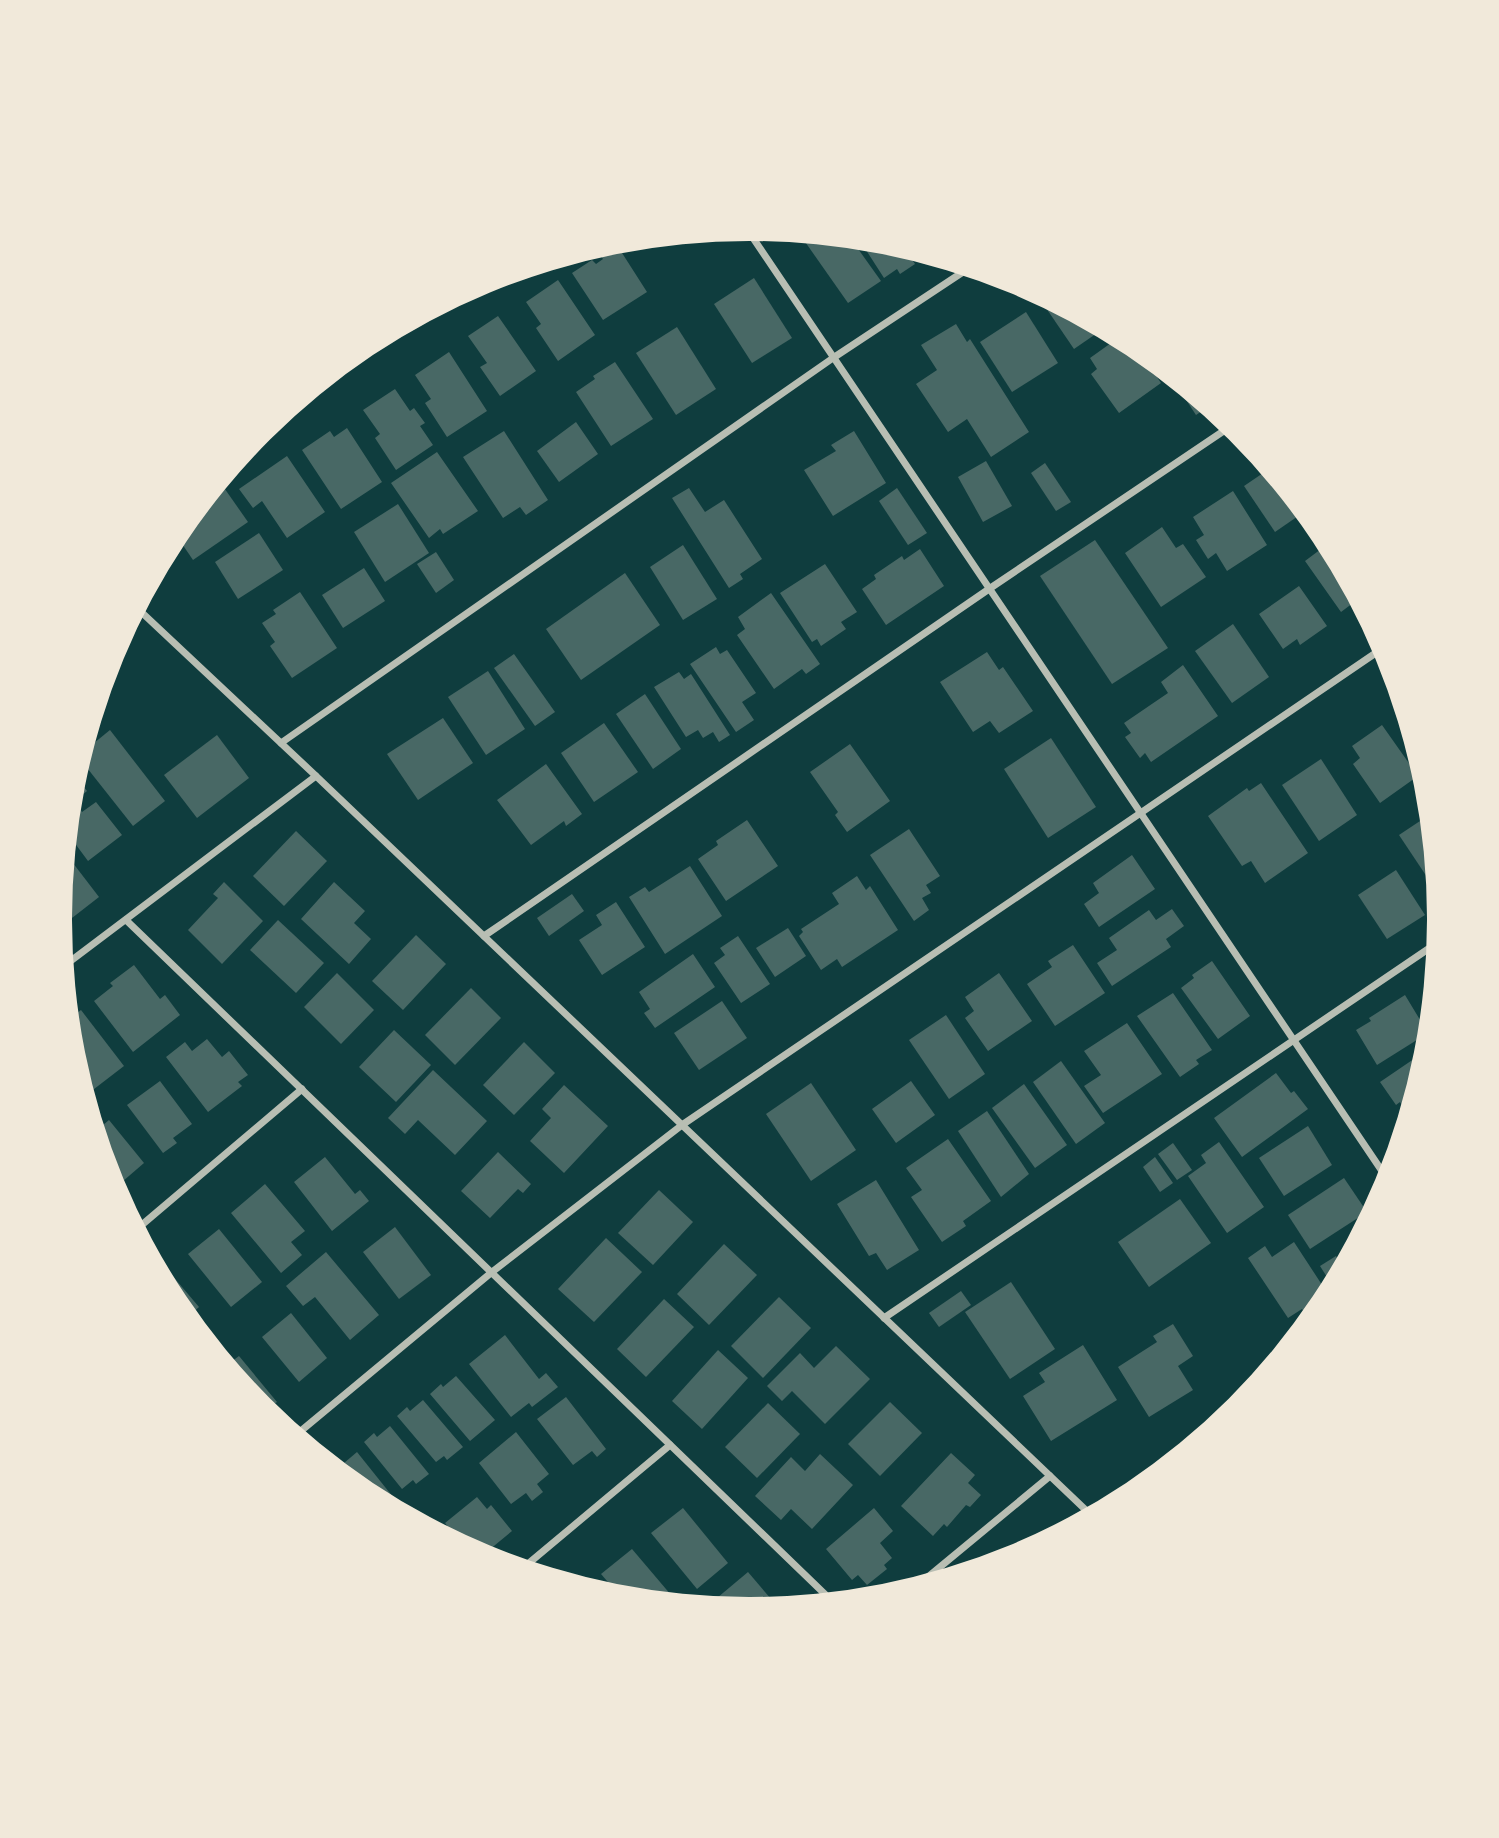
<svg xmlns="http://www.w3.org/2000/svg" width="1499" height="1838" font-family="'Source Sans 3',sans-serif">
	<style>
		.building { fill: #486865 }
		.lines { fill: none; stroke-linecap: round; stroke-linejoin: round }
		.minor { stroke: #b8beb3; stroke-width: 7 }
	</style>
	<rect width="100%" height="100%" fill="#0f3d3e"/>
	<!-- building -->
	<g class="building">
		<path d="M803 234 851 239 881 281 848 303 801 236Z"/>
		<path d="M615 242 647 292 603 320 572 273 592 260 596 264 603 259 596 248Z"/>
		<path d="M884 242 905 249 915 264 900 274 897 269 884 278 866 250 875 244 877 247Z"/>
		<path d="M754 278 792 338 752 363 714 304Z"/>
		<path d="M558 280 595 335 558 361 536 328 541 324 526 302Z"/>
		<path d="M1050 301 1103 329 1074 349 1044 305Z"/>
		<path d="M1026 312 1058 363 1012 392 980 342Z"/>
		<path d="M498 316 536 371 500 396 480 367 487 363 468 336Z"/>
		<path d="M956 324 967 342 970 339 1029 432 991 457 967 419 948 432 916 384 937 370 921 345Z"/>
		<path d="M677 327 716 389 676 415 636 353Z"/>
		<path d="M1118 338 1138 349 1161 383 1119 413 1091 374 1097 369 1090 358Z"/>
		<path d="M449 352 487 411 447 437 425 403 431 399 415 375Z"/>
		<path d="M615 362 653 419 611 446 576 392 595 379 593 376Z"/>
		<path d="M1171 377 1208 407 1196 415Z"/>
		<path d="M395 389 410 411 414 408 425 423 420 426 433 445 396 470 375 438 380 434 363 410Z"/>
		<path d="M576 422 598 454 559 482 537 451Z"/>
		<path d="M347 428 382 482 341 509 302 450 330 431 334 437Z"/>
		<path d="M504 431 548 500 526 515 520 507 503 518 463 457Z"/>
		<path d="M854 431 886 483 833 516 804 470 836 451 831 445Z"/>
		<path d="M437 452 478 511 443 534 440 529 429 538 391 483Z"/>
		<path d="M287 456 325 512 287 538 262 501 253 508 239 489Z"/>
		<path d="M986 461 1012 506 983 522 958 477Z"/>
		<path d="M1045 463 1071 502 1056 511 1031 473Z"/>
		<path d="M1269 469 1304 512 1275 532 1244 486Z"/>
		<path d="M220 482 248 522 193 560 176 535Z"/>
		<path d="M689 488 705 512 724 500 762 559 740 574 743 579 729 588 672 498Z"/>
		<path d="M897 488 927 533 908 545 879 501Z"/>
		<path d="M1233 491 1267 545 1227 571 1216 553 1208 559 1196 540 1204 535 1193 517Z"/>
		<path d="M398 504 429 553 385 582 354 532Z"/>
		<path d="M1162 527 1176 548 1183 544 1206 577 1161 607 1125 553Z"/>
		<path d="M1317 529 1357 600 1341 612 1305 561 1321 549 1310 534Z"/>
		<path d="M259 533 283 570 238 599 215 562Z"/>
		<path d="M1095 540 1168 648 1112 684 1040 576Z"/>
		<path d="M683 545 717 599 683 620 650 567Z"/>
		<path d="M920 549 944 586 886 625 862 589 876 579 874 575 902 556 904 560Z"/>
		<path d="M436 552 454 580 436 593 417 564Z"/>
		<path d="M825 564 857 612 841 622 846 629 821 646 817 639 812 642 780 593Z"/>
		<path d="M364 568 385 601 343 628 322 595Z"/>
		<path d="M625 573 660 625 581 680 546 629Z"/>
		<path d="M1299 586 1327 626 1300 645 1297 639 1283 649 1259 614Z"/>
		<path d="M300 592 337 648 292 678 270 646 275 642 262 623 276 614 273 610Z"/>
		<path d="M771 593 820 664 806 674 802 669 774 689 737 635 745 629 738 617Z"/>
		<path d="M1233 624 1269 677 1232 703 1195 651Z"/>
		<path d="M716 647 720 654 727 650 756 693 742 702 754 720 736 732 690 664Z"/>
		<path d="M987 652 999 670 1003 667 1033 711 999 733 990 721 973 732 940 682Z"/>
		<path d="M514 654 555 712 535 726 494 668Z"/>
		<path d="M1183 665 1218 716 1151 762 1145 753 1140 758 1125 737 1131 733 1124 723 1168 693 1161 682Z"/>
		<path d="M488 671 525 729 486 755 448 697Z"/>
		<path d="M679 672 684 679 691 674 730 735 719 742 713 732 703 738 698 730 686 737 654 687Z"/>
		<path d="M645 694 681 749 653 769 616 714Z"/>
		<path d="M443 718 473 763 418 800 387 754Z"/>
		<path d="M604 723 638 772 594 802 561 753Z"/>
		<path d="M1382 725 1418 776 1380 803 1353 764 1360 758 1352 746Z"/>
		<path d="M110 730 165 801 133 826 80 759 83 752Z"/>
		<path d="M217 735 249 778 197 818 164 775Z"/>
		<path d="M1051 738 1096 807 1048 838 1004 769Z"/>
		<path d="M850 744 890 801 847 832 835 815 838 812 810 772Z"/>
		<path d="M1321 759 1357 815 1319 841 1282 785Z"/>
		<path d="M546 764 582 814 566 826 564 821 531 845 497 800Z"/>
		<path d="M75 776 87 791 75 801 82 812 96 802 122 835 88 861 68 834Z"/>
		<path d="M1261 783 1308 853 1265 883 1251 861 1242 866 1208 816 1247 788 1249 791Z"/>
		<path d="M1429 815 1437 892 1399 835Z"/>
		<path d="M747 820 778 866 726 901 698 859 718 845 716 841Z"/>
		<path d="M909 829 940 876 926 885 931 893 922 898 929 910 914 921 870 855Z"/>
		<path d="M296 831 327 861 284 906 253 876Z"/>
		<path d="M66 854 99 897 72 918 61 904Z"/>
		<path d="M1132 855 1155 889 1099 927 1084 904 1099 893 1093 883Z"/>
		<path d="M690 866 722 916 665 954 629 897 645 887 649 892Z"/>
		<path d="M1396 870 1425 915 1387 939 1358 895Z"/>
		<path d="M857 876 866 890 870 886 898 930 842 967 837 959 821 970 799 936 803 932 801 929 839 904 832 893Z"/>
		<path d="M224 882 263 921 222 964 188 930 218 898 213 894Z"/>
		<path d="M334 882 365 911 354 923 371 939 349 964 301 919Z"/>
		<path d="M572 894 584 911 549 936 537 918Z"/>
		<path d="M616 902 645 947 602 975 579 940 602 925 596 915Z"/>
		<path d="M1172 909 1184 926 1166 939 1171 947 1112 986 1097 963 1117 950 1109 938 1149 910 1156 920Z"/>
		<path d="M278 920 324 963 296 993 250 950Z"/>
		<path d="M788 928 806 956 775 977 756 948Z"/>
		<path d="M416 935 446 964 403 1010 372 981Z"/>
		<path d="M738 936 770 984 741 1003 714 963 725 955 720 948Z"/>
		<path d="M1073 945 1105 993 1055 1026 1027 984 1052 967 1048 961Z"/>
		<path d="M693 954 715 987 655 1028 644 1013 650 1009 639 992Z"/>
		<path d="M1212 961 1250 1016 1218 1039 1181 988 1194 978 1192 975Z"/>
		<path d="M134 965 160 999 165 995 180 1015 133 1052 94 1001 113 986 110 983Z"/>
		<path d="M337 973 374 1010 341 1044 304 1007Z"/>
		<path d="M999 973 1032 1021 988 1051 965 1018 974 1011 965 997Z"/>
		<path d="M471 988 501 1018 455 1065 425 1035Z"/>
		<path d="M1173 993 1212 1050 1196 1060 1199 1064 1180 1077 1137 1016Z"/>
		<path d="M1405 995 1428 1033 1377 1065 1356 1030 1371 1021 1369 1018Z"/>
		<path d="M722 1001 747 1038 699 1070 674 1033Z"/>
		<path d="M81 1010 124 1066 85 1096 73 1053 69 1019Z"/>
		<path d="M946 1015 985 1074 949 1099 909 1040Z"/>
		<path d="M1127 1023 1162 1074 1103 1113 1084 1086 1101 1075 1084 1051Z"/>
		<path d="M394 1030 431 1065 396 1102 359 1067Z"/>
		<path d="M207 1039 222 1057 229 1051 248 1075 238 1082 242 1086 208 1112 166 1057 185 1042 192 1051Z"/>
		<path d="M524 1042 555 1073 514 1115 483 1085Z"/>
		<path d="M1427 1050 1426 1054 1406 1119 1402 1114 1406 1111 1400 1102 1396 1105 1380 1082Z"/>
		<path d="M1061 1061 1105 1123 1076 1144 1033 1082Z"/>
		<path d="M433 1070 487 1121 455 1155 418 1120 405 1134 388 1118Z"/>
		<path d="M1276 1073 1291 1093 1294 1091 1308 1109 1242 1157 1214 1118Z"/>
		<path d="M160 1081 192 1124 173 1138 177 1143 163 1153 127 1105Z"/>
		<path d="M911 1081 935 1115 896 1143 872 1109Z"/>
		<path d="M811 1083 856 1150 811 1181 766 1114Z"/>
		<path d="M1024 1084 1067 1145 1035 1168 992 1108Z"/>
		<path d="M564 1085 608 1126 564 1173 530 1141 551 1118 542 1109Z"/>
		<path d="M987 1111 1029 1174 1001 1197 958 1131Z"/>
		<path d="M109 1120 144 1163 115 1188 96 1131Z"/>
		<path d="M1308 1126 1332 1165 1284 1196 1259 1158Z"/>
		<path d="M948 1139 991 1201 963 1221 966 1226 942 1242 911 1197 922 1190 906 1168Z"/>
		<path d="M1219 1142 1264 1207 1227 1233 1188 1176 1206 1163 1201 1155Z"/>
		<path d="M1173 1143 1192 1170 1177 1180 1158 1154Z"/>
		<path d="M498 1152 531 1184 523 1193 518 1189 490 1218 461 1191Z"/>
		<path d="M325 1157 355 1194 360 1190 369 1201 332 1231 294 1182Z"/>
		<path d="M1155 1157 1173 1183 1160 1192 1143 1167Z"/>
		<path d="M1344 1178 1367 1212 1310 1249 1288 1215Z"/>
		<path d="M876 1180 919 1250 887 1270 876 1253 869 1256 837 1204Z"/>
		<path d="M265 1184 305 1231 291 1242 302 1255 281 1273 231 1213Z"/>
		<path d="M659 1190 693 1222 653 1265 618 1233Z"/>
		<path d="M1180 1199 1211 1243 1149 1287 1118 1242Z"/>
		<path d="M395 1227 431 1275 399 1299 363 1252Z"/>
		<path d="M219 1229 262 1282 231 1307 188 1254Z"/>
		<path d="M606 1238 642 1272 594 1322 558 1289Z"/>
		<path d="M1294 1242 1328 1294 1318 1309 1307 1316 1302 1309 1288 1318 1248 1258 1265 1246 1272 1257Z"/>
		<path d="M724 1244 757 1275 709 1325 677 1294Z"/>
		<path d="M326 1252 379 1315 350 1340 315 1297 303 1306 286 1286Z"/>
		<path d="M1336 1256 1342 1267 1332 1285 1320 1266Z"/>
		<path d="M165 1267 199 1307 188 1317 176 1302 159 1272Z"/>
		<path d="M1011 1282 1055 1349 1010 1379 965 1312Z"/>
		<path d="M961 1291 971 1305 939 1327 929 1313Z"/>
		<path d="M779 1297 811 1328 763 1378 731 1346Z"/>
		<path d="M664 1299 694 1327 646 1377 617 1349Z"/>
		<path d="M291 1313 327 1358 299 1382 262 1337Z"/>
		<path d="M1173 1324 1193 1356 1178 1366 1193 1390 1149 1417 1118 1367 1157 1342 1153 1336Z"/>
		<path d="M505 1335 539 1379 546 1373 558 1387 532 1407 529 1403 511 1417 469 1364Z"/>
		<path d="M1083 1345 1117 1400 1051 1441 1023 1396 1045 1382 1039 1373Z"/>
		<path d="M836 1346 870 1379 825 1424 792 1391 782 1401 767 1386 800 1353 814 1368Z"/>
		<path d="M718 1350 748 1378 702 1429 672 1401Z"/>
		<path d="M239 1356 277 1402 266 1410 227 1365Z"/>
		<path d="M456 1376 495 1420 470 1441 430 1394 441 1384 443 1387Z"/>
		<path d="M566 1397 606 1449 597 1457 592 1451 573 1465 537 1419Z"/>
		<path d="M423 1400 463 1447 447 1460 444 1456 436 1462 397 1416 407 1407 410 1411Z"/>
		<path d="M890 1402 922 1433 880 1476 848 1444Z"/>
		<path d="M768 1403 800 1434 757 1478 725 1447Z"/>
		<path d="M390 1426 429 1474 416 1484 413 1480 402 1489 364 1442 374 1433 377 1437Z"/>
		<path d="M516 1432 549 1474 537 1484 543 1492 532 1501 526 1493 511 1504 479 1463Z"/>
		<path d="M357 1452 401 1507 397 1509 366 1492 337 1469Z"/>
		<path d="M951 1453 975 1475 968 1483 981 1495 970 1507 966 1505 947 1527 944 1524 933 1536 901 1506Z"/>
		<path d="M820 1454 853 1485 812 1529 791 1509 781 1520 755 1496 791 1457 805 1471Z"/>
		<path d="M477 1497 487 1509 491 1505 512 1531 483 1555 462 1544 445 1523Z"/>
		<path d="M683 1508 728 1563 697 1589 651 1533Z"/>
		<path d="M874 1508 893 1531 880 1543 892 1558 884 1565 887 1569 867 1585 858 1575 852 1580 826 1549Z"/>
		<path d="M632 1549 677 1602 620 1596 601 1574Z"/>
		<path d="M748 1572 777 1606 749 1609 724 1607 717 1598Z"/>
	</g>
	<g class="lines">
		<!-- minor -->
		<g class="minor">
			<path d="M747 229 1388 1180"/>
			<path d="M137 608 316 776 1091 1515"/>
			<path d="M281 743 833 358 969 268"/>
			<path d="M126 920 832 1601"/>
			<path d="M484 936 989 589 1231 426"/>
			<path d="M64 966 316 776"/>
			<path d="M137 1229 302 1089"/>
			<path d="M884 1318 1437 943"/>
			<path d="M296 1435 492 1272 682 1125 1383 648"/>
			<path d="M1090 1515 1197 1440"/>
			<path d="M523 1568 670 1445"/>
			<path d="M917 1586 1050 1476"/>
		</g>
	</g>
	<!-- crop -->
	<path d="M0 0H1499V1838H0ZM749 241H750A677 677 0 0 1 1427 918V920A677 677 0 0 1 750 1597H749A677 677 0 0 1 72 920V918A677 677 0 0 1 749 241Z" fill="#f1e9da" fill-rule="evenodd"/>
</svg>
